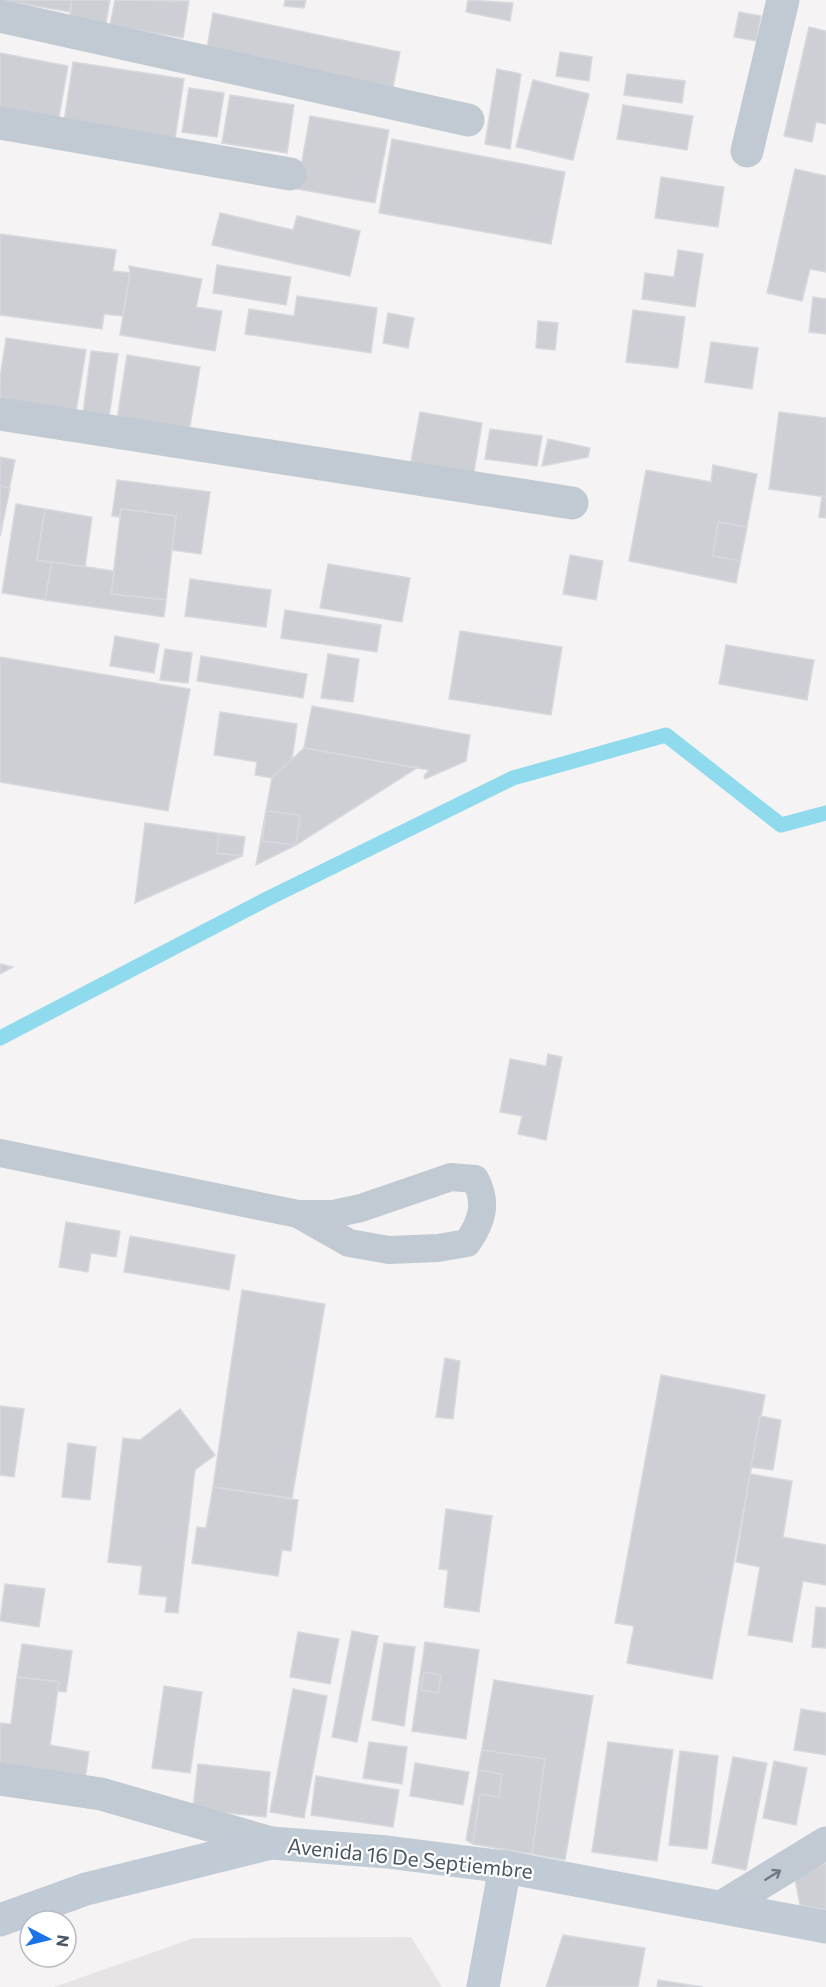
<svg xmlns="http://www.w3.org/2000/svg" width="826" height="1987" font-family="Commissioner,sans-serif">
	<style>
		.education { fill: #e6e4e5 }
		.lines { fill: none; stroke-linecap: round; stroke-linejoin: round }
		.stream { stroke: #90daee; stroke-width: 15 }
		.building { fill: #cdcfd5; stroke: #d7d9de; stroke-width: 1.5 }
		.lane { stroke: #c1cad2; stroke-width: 28 }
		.street { stroke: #c1cad2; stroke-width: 33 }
		.secondary { stroke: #c1cbd6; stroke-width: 33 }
		.oneway { stroke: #6e7983 }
		.labels { text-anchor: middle; stroke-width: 4.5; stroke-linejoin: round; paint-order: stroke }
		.street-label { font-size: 21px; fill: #4a5661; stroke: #fff }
	</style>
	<rect width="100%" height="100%" fill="#f5f3f3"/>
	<!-- education -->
	<path class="education" d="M411 1937 442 1987H54L194 1938Z"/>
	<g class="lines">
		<!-- stream -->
		<path class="stream" d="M0 1038 267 899 513 778 666 735 781 825 826 813"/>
	</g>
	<!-- building -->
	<g class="building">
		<path d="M0 0H72L70 12Z"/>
		<path d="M72 0H110L105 29 69 23Z"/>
		<path d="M115 0 189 1 183 38 110 25Z"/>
		<path d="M285 0H306L304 8 284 6Z"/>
		<path d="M468 0 513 3 510 21 466 12Z"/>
		<path d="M739 12 761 16 756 41 734 37Z"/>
		<path d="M213 13 400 52 393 87 207 48Z"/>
		<path d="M809 27 826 31V124L816 122 812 142 784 136Z"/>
		<path d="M560 52 592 57 589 81 556 76Z"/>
		<path d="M0 53 68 66 58 122 0 111Z"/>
		<path d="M73 62 184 79 175 139 64 122Z"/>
		<path d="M497 69 521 74 510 149 485 144Z"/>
		<path d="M627 74 685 81 682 103 624 95Z"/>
		<path d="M533 80 589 94 573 160 516 147Z"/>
		<path d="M189 88 224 93 217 137 182 132Z"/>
		<path d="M230 95 294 105 287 153 222 143Z"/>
		<path d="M623 105 693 116 687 150 617 139Z"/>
		<path d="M310 116 389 130 375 203 297 189Z"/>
		<path d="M392 139 565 172 551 244 379 213Z"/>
		<path d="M795 169 826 176V272L810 269 802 301 767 293Z"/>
		<path d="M661 177 724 187 718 227 655 218Z"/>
		<path d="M220 213 293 230 297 216 360 231 350 276 212 245Z"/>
		<path d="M0 234 116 250 113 271 130 273 123 316 104 314 102 329 0 315Z"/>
		<path d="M678 250 703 254 695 307 642 299 645 273 674 277Z"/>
		<path d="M217 265 291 277 286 305 213 293Z"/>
		<path d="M129 266 202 279 196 307 222 311 215 351 120 335 130 273Z"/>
		<path d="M297 296 377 308 371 353 245 334 249 309 294 316Z"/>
		<path d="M813 297 826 299V334L809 332Z"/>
		<path d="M633 310 685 317 678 368 626 362Z"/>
		<path d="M388 313 414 318 408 348 383 343Z"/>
		<path d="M538 321 558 323 555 350 536 348Z"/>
		<path d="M6 338 86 350 75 418 4 407 0 394V378Z"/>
		<path d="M711 342 758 348 752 389 705 382Z"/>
		<path d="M91 351 118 354 108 424 82 421Z"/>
		<path d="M127 355 200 367 189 432 117 420Z"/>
		<path d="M420 412 482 423 473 478 410 467Z"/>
		<path d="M779 412 826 418V497L769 489Z"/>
		<path d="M490 429 542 436 537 466 485 459Z"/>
		<path d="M548 439 590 448 588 457 542 466Z"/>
		<path d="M0 457 15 460 0 536Z"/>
		<path d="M713 465 757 474 736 583 629 561 646 470 711 482Z"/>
		<path d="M117 480 210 492 201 554 172 550 176 516 121 509 120 517 112 516Z"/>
		<path d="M0 486 10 488 0 536Z"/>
		<path d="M822 496 826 497V518L819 517Z"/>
		<path d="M16 504 45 509 37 560 52 562 45 600 2 593Z"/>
		<path d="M45 509 92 517 85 567 37 560Z"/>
		<path d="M121 509 176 516 166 600 111 594Z"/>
		<path d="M718 522 747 527 740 561 713 556Z"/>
		<path d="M570 555 603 561 596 600 563 594Z"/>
		<path d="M52 562 114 571 111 594 166 600 164 617 45 600Z"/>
		<path d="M328 564 410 578 402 622 320 608Z"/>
		<path d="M190 579 271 590 266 627 185 616Z"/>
		<path d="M285 610 381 625 377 652 281 638Z"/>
		<path d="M460 631 562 647 551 715 449 699Z"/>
		<path d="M115 636 159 644 154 673 110 666Z"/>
		<path d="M726 645 814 660 807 700 719 684Z"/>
		<path d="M165 649 192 653 188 683 160 680Z"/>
		<path d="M328 654 359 659 353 702 321 698Z"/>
		<path d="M201 656 307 674 303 698 197 681Z"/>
		<path d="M0 657 190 689 168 811 0 782Z"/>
		<path d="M312 706 470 735 466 761 425 779 424 776 429 770 304 748Z"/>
		<path d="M220 712 297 724 292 760 272 778 255 775 257 762 214 755Z"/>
		<path d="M304 748 417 768 296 845 256 865 272 778Z"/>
		<path d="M266 811 300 815 296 845 262 841Z"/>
		<path d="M145 823 245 837 242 856 135 903Z"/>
		<path d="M219 834 245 837 242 856 217 853Z"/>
		<path d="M0 964 13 967 0 974Z"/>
		<path d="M548 1054 562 1057 546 1140 518 1134 522 1116 500 1112 510 1059 546 1066Z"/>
		<path d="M66 1222 120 1231 116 1257 91 1253 88 1272 59 1267Z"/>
		<path d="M130 1236 235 1255 229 1290 124 1272Z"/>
		<path d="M242 1290 325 1304 292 1498 213 1487Z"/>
		<path d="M445 1358 460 1361 453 1419 436 1417Z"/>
		<path d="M661 1375 765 1395 712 1679 627 1663 634 1626 615 1623Z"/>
		<path d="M0 1406 24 1409 14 1477 0 1475Z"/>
		<path d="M180 1409 215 1455 195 1470 178 1613 165 1612 167 1597 139 1594 142 1566 108 1562 123 1438 140 1440Z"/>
		<path d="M760 1416 781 1420 773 1470 751 1467Z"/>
		<path d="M68 1443 96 1447 90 1500 62 1497Z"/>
		<path d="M750 1474 792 1481 783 1537 826 1545V1585L803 1581 792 1642 748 1635 760 1567 736 1562Z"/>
		<path d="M213 1487 298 1500 291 1551 282 1550 278 1576 192 1563 197 1527 206 1528Z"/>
		<path d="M446 1509 492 1516 479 1612 444 1607 448 1570 439 1569Z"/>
		<path d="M5 1584 45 1589 39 1627 0 1621Z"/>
		<path d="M816 1607 826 1608V1648L812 1647Z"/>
		<path d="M352 1631 378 1636 357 1742 332 1737Z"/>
		<path d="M298 1632 339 1639 330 1684 290 1677Z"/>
		<path d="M425 1642 479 1650 466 1739 412 1731Z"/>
		<path d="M384 1643 415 1647 404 1726 372 1720Z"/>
		<path d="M22 1644 72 1651 66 1692 58 1691 59 1682 17 1677Z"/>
		<path d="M424 1672 441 1675 438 1693 421 1690Z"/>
		<path d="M17 1677 59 1682 50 1745 89 1752 85 1780 0 1767V1723L11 1724Z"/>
		<path d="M494 1680 593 1696 565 1860 473 1844 466 1840Z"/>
		<path d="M164 1686 202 1692 190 1773 152 1768Z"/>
		<path d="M293 1689 327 1696 304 1818 270 1812Z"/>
		<path d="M801 1709 826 1713V1755L794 1750Z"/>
		<path d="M369 1742 407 1747 402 1784 363 1778Z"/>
		<path d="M608 1742 673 1750 657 1861 592 1852Z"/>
		<path d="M482 1750 545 1759 532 1854 473 1844 480 1794 499 1797 502 1774 478 1770Z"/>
		<path d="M680 1751 718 1756 707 1849 669 1845Z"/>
		<path d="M733 1757 767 1763 746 1870 712 1863Z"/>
		<path d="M774 1761 807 1768 796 1825 763 1818Z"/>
		<path d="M415 1763 469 1772 463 1805 410 1796Z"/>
		<path d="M198 1764 270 1772 266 1817 193 1809Z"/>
		<path d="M316 1776 399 1790 393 1827 311 1815Z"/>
		<path d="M826 1863V1910L800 1905 795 1879Z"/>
		<path d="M563 1935 645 1948 638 1987H546Z"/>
		<path d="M658 1980 703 1987H657Z"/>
	</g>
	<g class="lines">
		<!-- lane -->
		<path class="lane" d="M0 1153 298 1214 349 1243 389 1250 438 1248 467 1243C482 1222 488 1203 475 1179L451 1177 361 1208 333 1214H298"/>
		<!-- street -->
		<g class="street">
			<path d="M0 16 468 120"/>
			<path d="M0 123 290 174"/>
			<path d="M747 151 783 0"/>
			<path d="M0 414 572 503"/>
			<path d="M0 1779 101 1794 271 1843"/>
			<path d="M723 1906 826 1843"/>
		</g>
		<!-- secondary -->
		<g class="secondary">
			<path d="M0 1920 86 1889 271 1843 387 1852 505 1867 826 1927"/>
			<path d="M483 1987 505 1867"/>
		</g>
	</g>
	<!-- one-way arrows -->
	<defs><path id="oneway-shaft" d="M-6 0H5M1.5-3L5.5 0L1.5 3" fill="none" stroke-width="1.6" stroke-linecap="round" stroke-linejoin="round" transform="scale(1.5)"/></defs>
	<use class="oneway" href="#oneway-shaft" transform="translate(773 1875) rotate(-32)"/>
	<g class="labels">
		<!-- street labels -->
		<g class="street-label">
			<text transform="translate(410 1859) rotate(6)" y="7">Avenida 16 De Septiembre</text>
		</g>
	</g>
	<!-- north arrow -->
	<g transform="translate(48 1939) rotate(97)"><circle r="28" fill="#ffffff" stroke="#b7bbc0" stroke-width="1.5"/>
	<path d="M0-4.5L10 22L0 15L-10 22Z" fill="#1a73e8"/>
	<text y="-9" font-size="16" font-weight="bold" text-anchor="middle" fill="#4a5661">N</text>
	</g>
</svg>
